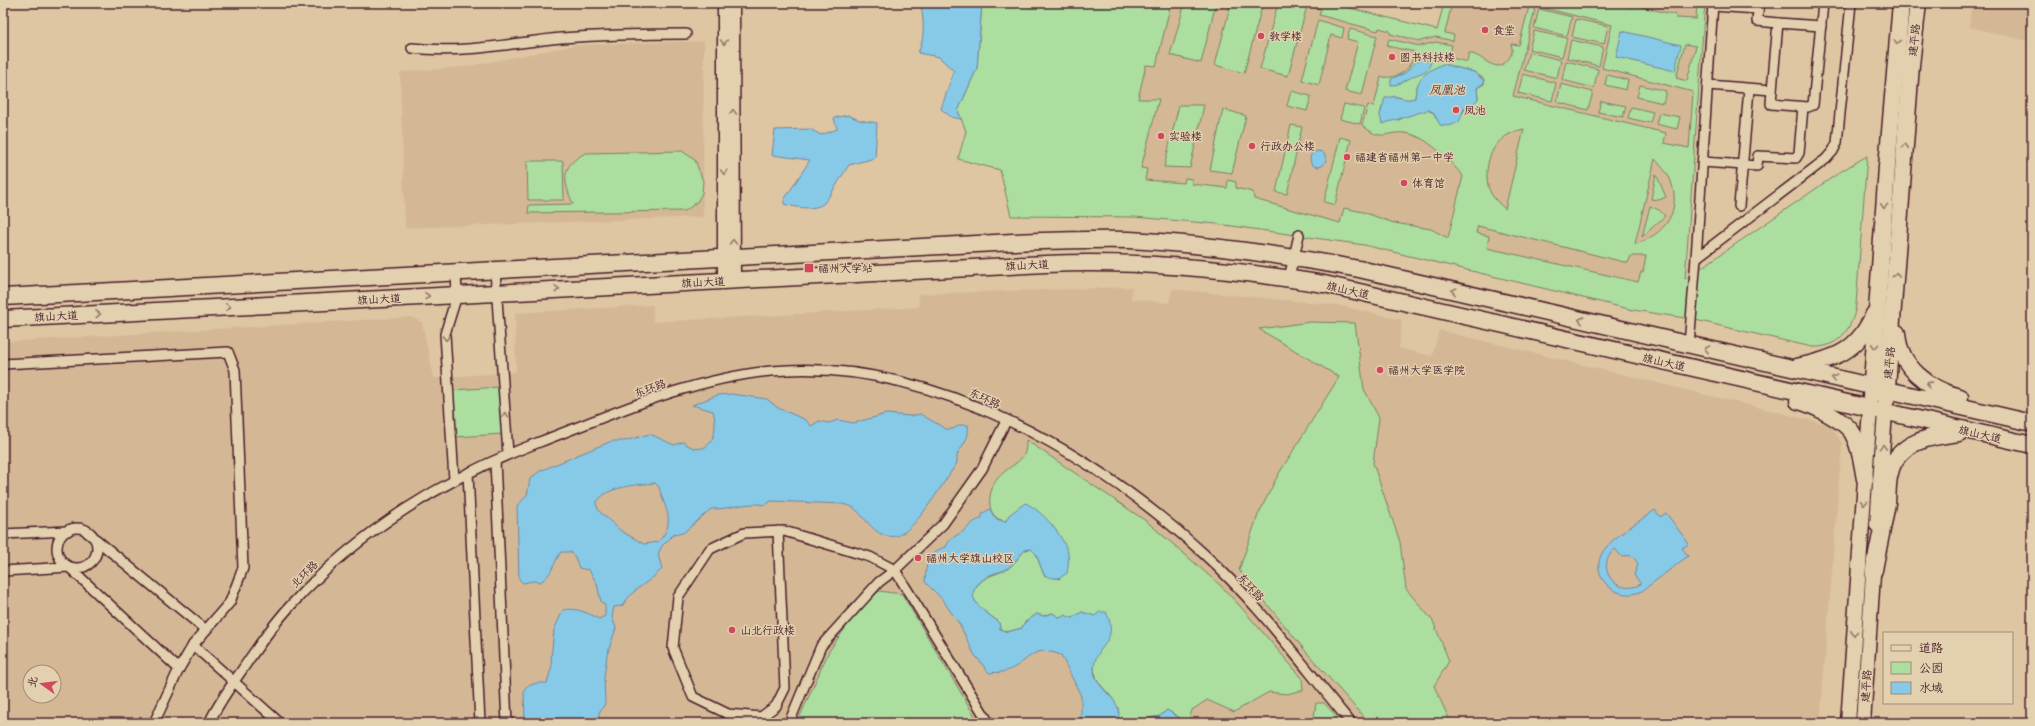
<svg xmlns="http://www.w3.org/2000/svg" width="2035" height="726" font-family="Delius,'LXGW WenKai TC',sans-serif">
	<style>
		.built { fill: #d4b896; fill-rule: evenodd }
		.green { fill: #abde9f; stroke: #7a7e65; fill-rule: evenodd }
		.water { fill: #87cae8; stroke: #6f869c; fill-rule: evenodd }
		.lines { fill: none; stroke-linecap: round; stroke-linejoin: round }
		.street-casing { stroke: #4a1f2b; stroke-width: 12 }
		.secondary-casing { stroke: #4a1f2b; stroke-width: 15 }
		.primary-casing { stroke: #4a1f2b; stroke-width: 17 }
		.highway-casing { stroke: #4a1f2b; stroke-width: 19 }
		.street { stroke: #e2d0ae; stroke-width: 9 }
		.secondary { stroke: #e2d0ae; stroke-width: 12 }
		.primary { stroke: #e2d0ae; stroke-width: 14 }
		.highway { stroke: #e2d0ae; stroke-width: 16 }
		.oneway { stroke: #96786c }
		.poi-dot { fill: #d1495b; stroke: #e2d0ae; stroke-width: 1.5 }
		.labels { text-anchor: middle; stroke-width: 3; stroke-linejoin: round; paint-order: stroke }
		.poi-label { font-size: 11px; fill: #4a1f2b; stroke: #e2d0ae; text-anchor: start }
		.street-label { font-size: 11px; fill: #4a1f2b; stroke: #e2d0ae }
		.water-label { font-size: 12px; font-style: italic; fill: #533947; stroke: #e2d0ae }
	</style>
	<rect width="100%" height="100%" fill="#dec6a3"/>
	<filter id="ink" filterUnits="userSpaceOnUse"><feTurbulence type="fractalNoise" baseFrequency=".025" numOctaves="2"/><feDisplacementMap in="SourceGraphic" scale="8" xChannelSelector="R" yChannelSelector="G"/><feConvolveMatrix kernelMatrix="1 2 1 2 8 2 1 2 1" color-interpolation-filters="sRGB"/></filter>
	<g filter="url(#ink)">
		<!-- built -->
		<g class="built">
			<path d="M1047 3H1330L1437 30 1444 3H1705L1693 183 1633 310 1364 245 1309 237 1218 224 1134 217 1011 216Z"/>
			<path d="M1972 3H2032V42L1969 27Z"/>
			<path d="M704 41 703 217 405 228 400 72 464 67 575 45Z"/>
			<path d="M1132 287 1131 299 1169 303 1172 289 1337 305 1402 320 1399 348 1432 356 1439 330 1831 425 1842 444 1820 723H3V342L411 317 422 322 434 378 516 372 515 313 653 305V322L919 307 918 294ZM30 672H54V696H30Z"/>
		</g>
		<!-- green -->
		<g class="green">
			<path d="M982 3H1171L1156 66 1146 65 1138 99H1159L1141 168 1147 169 1145 180 1184 183 1185 178 1192 179V184L1227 188 1228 180 1236 182V188L1253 192 1254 199 1340 223 1344 208 1363 212 1394 223 1431 229 1448 238 1463 176C1450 161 1426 135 1405 133 1384 131 1383 143 1362 125L1368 105 1374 106 1381 77C1399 79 1411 70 1415 52L1387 46 1389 39 1420 46 1436 42 1452 45 1449 57 1467 62 1469 53C1483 56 1487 66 1500 66 1508 61 1515 54 1511 44L1519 45 1530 3H1614L1633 7 1634 5 1676 15V18L1696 19 1697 3H1705L1685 279 1843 170 1867 156 1856 305C1853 328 1838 349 1812 347L1691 319 1633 310 1364 245 1218 224 1134 217 1011 216 1000 170 958 159 966 131 958 111 977 68ZM1536 6 1612 25 1602 68 1693 92 1689 148 1664 143 1666 133 1513 96ZM1685 44 1696 46 1687 81 1676 78ZM1443 64 1474 72 1484 79V84L1477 88 1478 99 1473 104 1466 107 1462 114 1438 119C1437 117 1435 113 1432 112 1424 107 1406 116 1399 120L1380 115 1382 107 1394 96 1409 100 1415 98C1416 78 1427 72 1443 64ZM1524 129 1505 209C1501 205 1495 200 1492 195 1489 191 1487 183 1487 178 1486 152 1499 134 1524 129ZM1655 159C1660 165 1667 172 1670 179 1683 210 1665 235 1635 244ZM1478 226 1628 263 1631 256H1646L1643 272H1641L1638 282 1487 248 1489 236 1476 233Z"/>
			<path d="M1185 3H1216L1201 63 1170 55Z"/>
			<path d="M1231 3H1263L1244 73 1215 65Z"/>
			<path d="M1278 3H1330L1437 30 1444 3H1452L1445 33 1454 35 1453 41 1436 37 1420 41 1390 34V31L1379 28 1378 31 1319 15 1321 9 1307 6 1288 76 1260 69Z"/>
			<path d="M1539 9 1572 17 1567 36 1534 28Z"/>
			<path d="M1576 19 1608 26 1604 44 1572 37Z"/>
			<path d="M1318 20 1344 28 1342 38 1331 35 1319 85 1302 80Z"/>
			<path d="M1350 29 1377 36 1362 95 1345 91 1358 42 1347 39Z"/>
			<path d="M1534 31 1567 38 1562 57 1529 49Z"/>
			<path d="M1571 40 1603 47 1599 66 1567 58Z"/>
			<path d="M1529 52 1561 60 1557 78 1524 70Z"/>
			<path d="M1566 61 1598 69 1594 88 1562 80Z"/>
			<path d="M1523 74 1556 83 1552 101 1518 93Z"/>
			<path d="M1607 75 1628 80 1626 90 1605 85Z"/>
			<path d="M1561 84 1593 92 1588 110 1557 102Z"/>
			<path d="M1640 85 1666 91 1663 103 1637 97Z"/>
			<path d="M1291 91 1311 96 1307 111 1287 106Z"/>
			<path d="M1601 101 1626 106 1623 117 1598 112Z"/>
			<path d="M1344 104 1364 108 1360 124 1340 119Z"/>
			<path d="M1179 105H1204L1190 168 1164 167Z"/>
			<path d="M1631 107 1653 112 1650 123 1628 118Z"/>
			<path d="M1223 109 1246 116 1232 173 1210 170Z"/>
			<path d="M1659 113 1680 117 1677 129 1656 124Z"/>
			<path d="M1291 125 1302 127 1287 194 1276 192Z"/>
			<path d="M1340 137 1351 140 1335 205 1324 202Z"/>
			<path d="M682 151 695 160 703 181 702 193 697 202 685 211 528 213 529 205 573 204C563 181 560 165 586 153Z"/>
			<path d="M527 161H563L564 200H528Z"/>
			<path d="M1656 174 1666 197 1659 200 1651 199Z"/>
			<path d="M1650 206 1659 210 1665 216 1642 237Z"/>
			<path d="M1310 322 1355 323 1364 389 1379 418 1373 463 1400 542 1406 589 1433 621 1449 661 1434 686 1451 723H1369L1308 654 1239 570 1258 515 1278 475 1339 377 1259 329Z"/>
			<path d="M500 387 503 434 456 437 453 390Z"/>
			<path d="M1026 440 1146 521 1181 551 1221 586 1240 606 1302 678 1303 690 1287 694 1269 692 1234 712 1207 700 1192 710 1188 723 1167 710 1160 716 1150 718 1146 723H1118L1113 699 1098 682 1094 670 1095 617 1082 612C1073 621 1062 620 1052 613L1043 616 1037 614 1024 623 1022 628 1007 632 1000 629 999 622C988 614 976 608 972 594 981 575 992 577 1007 569 1014 565 1019 556 1025 550L1031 549 1036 554 1044 575 1060 579 1007 521C984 520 987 491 998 478 1005 469 1018 464 1024 455 1026 451 1026 444 1026 440Z"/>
			<path d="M879 591 902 594 979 723H797L829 651 853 617Z"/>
			<path d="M1316 703H1324L1343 723H1313Z"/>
		</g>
		<!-- water -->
		<g class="water">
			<path d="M936 3H982L977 68 958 111 961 119 951 117 941 109 954 71 939 57 918 53C925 37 924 23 921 6Z"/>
			<path d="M1622 31 1681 45 1675 71 1616 57Z"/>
			<path d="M1424 58 1431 62C1428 73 1421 72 1412 77 1404 81 1400 85 1391 85V79L1405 73 1414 63Z"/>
			<path d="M1443 64 1474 72 1485 82 1477 88 1478 99 1473 104 1464 109 1459 122 1449 126 1440 125 1433 112 1428 110 1382 124 1380 115 1385 98C1399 94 1404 102 1415 98 1417 77 1425 72 1443 64Z"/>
			<path d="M848 115 859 120 877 123 875 158 849 165C843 173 830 198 823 204 813 211 794 207 784 204V200L810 160 772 155 775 130 810 129 821 135 837 129 834 118Z"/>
			<circle cx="1318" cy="159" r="8"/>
			<path d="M731 394 767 399 778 408 806 420 811 426 819 421 829 423 838 420 854 423 886 414 910 416 920 414 946 429H953L960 425H968C970 438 963 444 957 455V463C945 480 918 526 901 534 897 537 888 537 883 535 870 529 864 516 854 508 851 506 846 505 842 504L771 501 765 505C746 501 729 510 711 509L683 533 673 535 662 546 658 554 662 569C648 584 634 587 622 606L614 607 612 617 616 628 607 655 604 677 605 704 600 711 596 723H525L524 693 526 687 536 683H547L552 665 551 658 554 630 563 610C575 607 589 613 599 619L605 616V605L601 602 597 584 589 570 579 568 575 557 571 552H561C553 563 553 575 540 582L533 581 523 583 519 579 517 506 527 495 530 479 540 471 592 449 612 441H624L650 434 674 445 683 442C708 461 720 435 713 411L692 405 718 395ZM655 483 659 487C665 510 677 522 658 542L644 544 621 531 599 511 596 504C604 486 637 485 655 483Z"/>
			<path d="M1025 503C1041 509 1065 537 1068 554 1069 561 1068 567 1067 573 1058 580 1054 579 1044 575L1036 554 1031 549 1025 550C1019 556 1014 564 1008 568 1003 572 996 572 990 575 958 594 978 607 999 622L1000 629 1007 632 1022 628 1024 623 1037 614 1043 616 1053 613 1060 618 1065 615 1072 618 1082 612 1095 616 1099 612H1106C1121 643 1094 645 1094 669 1094 686 1113 694 1118 708 1120 712 1118 718 1118 723H1081V696L1061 655C1031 644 1032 660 1009 670 1003 673 995 672 989 673L974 654 960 625 942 599 925 582C926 564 927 552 946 547 950 536 958 536 965 530 971 525 973 521 981 519L983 513 990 509C994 518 997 521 1006 521L1009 515Z"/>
			<path d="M1655 510 1660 517 1666 513 1689 544 1682 548 1688 556 1642 591C1615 604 1587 574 1604 550 1615 535 1640 521 1655 510ZM1615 549 1622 557C1630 553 1634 557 1638 564L1634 575 1641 584C1615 598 1594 566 1615 549Z"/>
			<path d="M1167 710 1187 723H1146L1150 718 1160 716Z"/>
		</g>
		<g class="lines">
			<defs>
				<g id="street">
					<path d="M1759 3 1757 21 1778 23"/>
					<path d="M1713 6 1758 9"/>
					<path d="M412 48C463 54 511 43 561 38 603 35 644 34 686 34"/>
					<path d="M1708 85 1772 90 1778 23 1821 26"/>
					<path d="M1772 90 1771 104 1808 107 1813 105 1823 3"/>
					<path d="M1703 162 1757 166 1758 156 1796 158 1799 153 1803 107"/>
					<path d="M1739 206 1749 89"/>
					<path d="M1696 258 1826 159 1833 151 1837 143 1851 3"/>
					<path d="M495 271 508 454"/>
					<path d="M1289 278 1299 235"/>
					<path d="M1689 345 1696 258 1713 3"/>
					<path d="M3 364 228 352 235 370 243 568 230 602 193 645 179 669 154 723"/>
					<path d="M495 461 507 723"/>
					<path d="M468 473 480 723"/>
					<path d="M454 480 445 334 457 295 456 273"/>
					<circle cx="77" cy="548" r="20"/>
					<path d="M778 531 785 688 776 706 761 717 728 714 693 697 673 648 678 597 710 549 744 533 784 531 870 557 895 570 989 723"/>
					<path d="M87 532 206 630"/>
					<path d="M3 534 68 531"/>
					<path d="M3 571 69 567 179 669"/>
					<path d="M193 645 280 723"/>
					<path d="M209 723C218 704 230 687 242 670 258 646 274 623 293 603 359 531 447 477 537 443 613 414 689 379 771 371 926 356 1093 452 1204 554 1259 604 1303 666 1351 723"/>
					<path d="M789 723 821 646 879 582 895 570 943 524 982 469 1006 421"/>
				</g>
				<g id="secondary">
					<path d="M733 3 734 281"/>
					<path d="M724 281V3"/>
				</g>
				<g id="primary">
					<path d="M1877 525 1885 412"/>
					<path d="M1848 723 1870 409"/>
					<path d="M1863 723 1874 560"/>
				</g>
				<g id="highway">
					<path d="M3 297 1013 242C1052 241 1091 239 1129 240 1206 244 1283 255 1359 269L2032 423"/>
					<path d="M3 319 1046 264C1139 260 1231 269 1324 284L2032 445"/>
					<path d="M1897 333C1899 367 1929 389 1960 397"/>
					<path d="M1797 367C1835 358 1857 353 1874 314"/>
					<path d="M1871 397 1887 167 1901 3"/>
					<path d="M1886 400 1911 65 1918 3"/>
					<path d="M1798 401C1812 404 1846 421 1853 434 1861 448 1862 464 1865 479"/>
					<path d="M1874 570C1878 548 1883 526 1887 503 1888 493 1887 483 1890 473 1897 441 1932 436 1959 433"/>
				</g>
			</defs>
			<!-- street casing -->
			<use href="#street" class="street-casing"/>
			<!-- secondary casing -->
			<use href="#secondary" class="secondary-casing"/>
			<!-- primary casing -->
			<use href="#primary" class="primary-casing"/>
			<!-- highway casing -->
			<use href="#highway" class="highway-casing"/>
			<!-- street -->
			<use href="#street" class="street"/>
			<!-- secondary -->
			<use href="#secondary" class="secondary"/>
			<!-- primary -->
			<use href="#primary" class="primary"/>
			<!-- highway -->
			<use href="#highway" class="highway"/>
		</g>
		<!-- one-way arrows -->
		<defs><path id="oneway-chevron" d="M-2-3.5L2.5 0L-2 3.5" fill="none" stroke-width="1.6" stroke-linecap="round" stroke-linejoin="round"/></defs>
		<g class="oneway">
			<use href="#oneway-chevron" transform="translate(724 42) rotate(90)"/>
			<use href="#oneway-chevron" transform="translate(1897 42) rotate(96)"/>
			<use href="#oneway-chevron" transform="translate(733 112) rotate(-90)"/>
			<use href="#oneway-chevron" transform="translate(1905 146) rotate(-85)"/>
			<use href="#oneway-chevron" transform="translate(724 172) rotate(90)"/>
			<use href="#oneway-chevron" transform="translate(1884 206) rotate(94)"/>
			<use href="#oneway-chevron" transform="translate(733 242) rotate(-90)"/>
			<use href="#oneway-chevron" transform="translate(1896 275) rotate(-86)"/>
			<use href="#oneway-chevron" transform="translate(557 289) rotate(-3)"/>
			<use href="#oneway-chevron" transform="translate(1454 291) rotate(-167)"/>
			<use href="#oneway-chevron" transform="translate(427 296) rotate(-3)"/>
			<use href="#oneway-chevron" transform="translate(228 307) rotate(-3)"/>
			<use href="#oneway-chevron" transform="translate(98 314) rotate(-3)"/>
			<use href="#oneway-chevron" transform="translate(1581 320) rotate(-167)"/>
			<use href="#oneway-chevron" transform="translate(446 338) rotate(91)"/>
			<use href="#oneway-chevron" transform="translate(1875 346) rotate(94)"/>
			<use href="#oneway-chevron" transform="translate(1707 349) rotate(-167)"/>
			<use href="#oneway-chevron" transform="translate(1834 378) rotate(-167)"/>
			<use href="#oneway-chevron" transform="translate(1929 384) rotate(-147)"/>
			<use href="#oneway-chevron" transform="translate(505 415) rotate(-94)"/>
			<use href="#oneway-chevron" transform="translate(1883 447) rotate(-86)"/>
			<use href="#oneway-chevron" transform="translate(1864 503) rotate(94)"/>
			<use href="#oneway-chevron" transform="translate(1854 633) rotate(94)"/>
		</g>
	</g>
	<!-- markers -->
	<g class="poi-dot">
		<circle cx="1485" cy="30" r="4"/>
		<circle cx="1261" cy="36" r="4"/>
		<circle cx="1392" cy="57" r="4"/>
		<circle cx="1456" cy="110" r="4"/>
		<circle cx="1161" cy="136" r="4"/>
		<circle cx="1252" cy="146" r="4"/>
		<circle cx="1347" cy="157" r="4"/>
		<circle cx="1404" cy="183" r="4"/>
		<rect x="804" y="263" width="10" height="10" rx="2"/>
		<circle cx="1380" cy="370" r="4"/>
		<circle cx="918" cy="558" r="4"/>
		<circle cx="732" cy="630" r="4"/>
	</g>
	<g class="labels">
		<!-- poi labels -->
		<g class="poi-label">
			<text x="1493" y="34">食堂</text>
			<text x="1269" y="40">教学楼</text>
			<text x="1400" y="61">图书科技楼</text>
			<text x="1464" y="114">凤池</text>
			<text x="1169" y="140">实验楼</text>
			<text x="1260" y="150">行政办公楼</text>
			<text x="1355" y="161">福建省福州第一中学</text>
			<text x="1412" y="187">体育馆</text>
			<text x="818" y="272">福州大学站</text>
			<text x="1388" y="374">福州大学医学院</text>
			<text x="926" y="562">福州大学旗山校区</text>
			<text x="740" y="634">山北行政楼</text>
		</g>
		<!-- street labels -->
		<g class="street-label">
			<text transform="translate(1914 40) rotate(-84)" y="4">建平路</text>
			<text transform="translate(1027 265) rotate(-3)" y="4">旗山大道</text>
			<text transform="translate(703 282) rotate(-3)" y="4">旗山大道</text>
			<text transform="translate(1348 290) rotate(13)" y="4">旗山大道</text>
			<text transform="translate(379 299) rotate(-3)" y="4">旗山大道</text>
			<text transform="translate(56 316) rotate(-3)" y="4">旗山大道</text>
			<text transform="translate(1664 362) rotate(13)" y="4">旗山大道</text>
			<text transform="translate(1889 363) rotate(-85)" y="4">建平路</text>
			<text transform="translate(650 388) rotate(-19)" y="4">东环路</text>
			<text transform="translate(985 398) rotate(25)" y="4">东环路</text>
			<text transform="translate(1980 434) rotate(13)" y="4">旗山大道</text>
			<text transform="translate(304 574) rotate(-45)" y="4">北环路</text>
			<text transform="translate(1251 587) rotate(48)" y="4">东环路</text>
			<text transform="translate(1866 686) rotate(-86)" y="4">建平路</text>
		</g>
		<!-- water labels -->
		<g class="water-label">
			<text x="1447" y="94">凤凰池</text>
		</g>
	</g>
	<!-- margin -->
	<rect width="2035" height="726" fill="none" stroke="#e2d0ae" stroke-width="16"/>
	<rect x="8" y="8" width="2019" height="710" fill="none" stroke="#4a1f2b" stroke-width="1.5" filter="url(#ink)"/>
	<!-- legend -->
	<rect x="1883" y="632" width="130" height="72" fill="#e2d0ae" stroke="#a5897a"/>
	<rect x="1891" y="645" width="20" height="6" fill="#e2d0ae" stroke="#a5897a"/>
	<text x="1919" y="652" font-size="12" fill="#4a1f2b">道路</text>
	<rect x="1891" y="662" width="20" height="12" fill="#abde9f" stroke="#a5897a"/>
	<text x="1919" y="672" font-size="12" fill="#4a1f2b">公园</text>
	<rect x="1891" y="682" width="20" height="12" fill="#87cae8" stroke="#a5897a"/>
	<text x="1919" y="692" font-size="12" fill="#4a1f2b">水域</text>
	<!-- north arrow -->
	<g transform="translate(42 684) rotate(284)"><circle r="19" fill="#e2d0ae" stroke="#a5897a"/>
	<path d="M0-3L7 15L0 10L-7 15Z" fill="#d1495b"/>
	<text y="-6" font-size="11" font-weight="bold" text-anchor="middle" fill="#4a1f2b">北</text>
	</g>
</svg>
